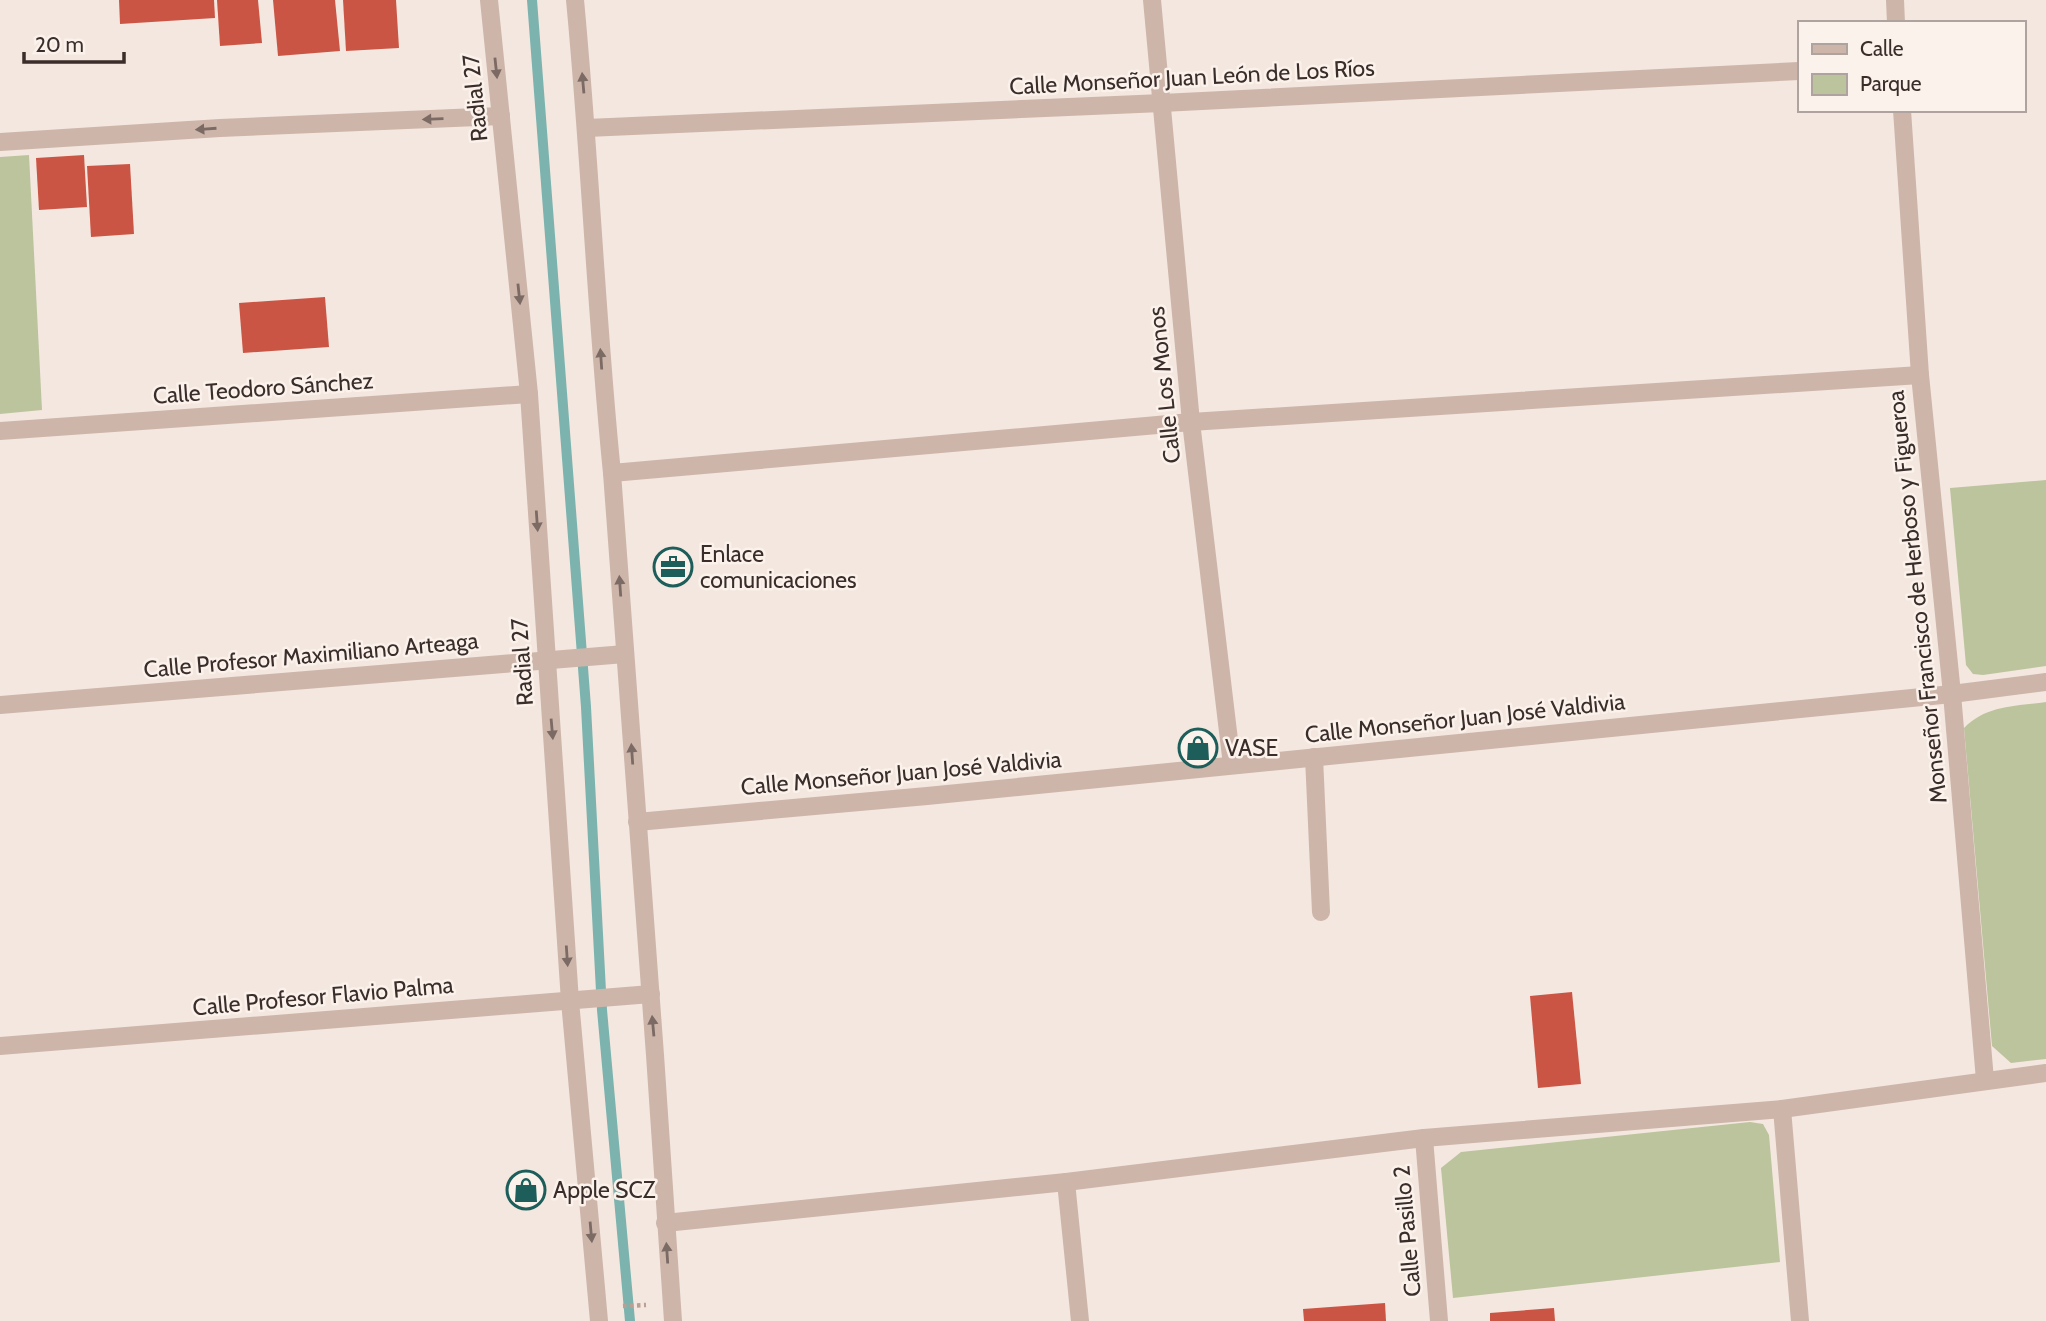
<svg xmlns="http://www.w3.org/2000/svg" width="2046" height="1321" font-family="Cabin,sans-serif">
	<style>
		.green { fill: #bcc49d }
		.lines { fill: none; stroke-linecap: round; stroke-linejoin: round }
		.stream { stroke: #7cb3ae; stroke-width: 10 }
		.building { fill: #cb5545 }
		.path { stroke: #b99f94; stroke-width: 4.5; stroke-dasharray: 3.5 3.5; stroke-linecap: butt }
		.service { stroke: #cdb5aa; stroke-width: 18 }
		.minor { stroke: #cdb5aa; stroke-width: 18 }
		.tertiary { stroke: #cdb5aa; stroke-width: 18 }
		.oneway { fill: #7c6a64 }
		.labels { text-anchor: middle; stroke-width: 5; stroke-linejoin: round; paint-order: stroke }
		.street-label { font-size: 23px; fill: #3a2d2a; stroke: #fbf2ec }
		.poi-label { font-size: 23px; fill: #3a2d2a; stroke: #fbf2ec; text-anchor: start }
	</style>
	<rect width="100%" height="100%" fill="#f4e7df"/>
	<!-- green -->
	<g class="green">
		<path d="M29 155 42 410 0 414V157Z"/>
		<path d="M2046 480V666L1983 675 1973 674 1966 665 1950 488Z"/>
		<path d="M2046 702V1059L2011 1063 1992 1046 1964 728C1986 705 2017 706 2046 702Z"/>
		<path d="M1750 1122 1763 1124 1769 1135 1780 1262 1453 1298 1441 1168 1461 1152Z"/>
	</g>
	<g class="lines">
		<!-- stream -->
		<path class="stream" d="M532 0 586 707 602 1010 630 1321"/>
	</g>
	<!-- building -->
	<g class="building">
		<path d="M119 0H214L215 18 120 24Z"/>
		<path d="M217 0H258L262 43 220 46Z"/>
		<path d="M273 0H335L340 51 278 56Z"/>
		<path d="M343 0H396L399 48 346 51Z"/>
		<path d="M84 155 87 207 39 210 36 158Z"/>
		<path d="M130 164 134 234 91 237 87 166Z"/>
		<path d="M325 297 329 347 243 353 239 303Z"/>
		<path d="M1572 992 1581 1084 1538 1088 1530 996Z"/>
		<path d="M1385 1303 1386 1321H1304L1303 1309Z"/>
		<path d="M1554 1308 1555 1321H1490V1313Z"/>
	</g>
	<g class="lines">
		<!-- path -->
		<path class="path" d="M623 1306 646 1305"/>
		<!-- service -->
		<path class="service" d="M1314 757 1321 912"/>
		<!-- minor -->
		<g class="minor">
			<path d="M1152 0 1191 422 1232 765"/>
			<path d="M1895 0 1896 23"/>
			<path d="M1902 110 1920 375 1952 694 1985 1080"/>
			<path d="M587 128 1162 103 1799 71"/>
			<path d="M0 142 220 128 501 116"/>
			<path d="M0 431 529 394"/>
			<path d="M612 473 1191 422 1920 375"/>
			<path d="M0 705 625 654"/>
			<path d="M637 822 927 796 1952 694 2046 682"/>
			<path d="M0 1046 651 994"/>
			<path d="M1782 1109 1800 1321"/>
			<path d="M1424 1138 1439 1321"/>
			<path d="M1066 1182 1080 1321"/>
			<path d="M665 1223 1066 1182 1424 1138 1782 1109 2046 1073"/>
		</g>
		<!-- tertiary -->
		<g class="tertiary">
			<path d="M489 0 529 394 570 1001 599 1321"/>
			<path d="M575 0C590 157 596 315 612 473L655 1055 673 1321"/>
		</g>
	</g>
	<!-- one-way arrows -->
	<defs><path id="oneway-solid" d="M-6-.8H1V-3.2L6.5 0L1 3.2V.8H-6Z" transform="scale(1.75)"/></defs>
	<g class="oneway">
		<use href="#oneway-solid" transform="translate(496 68) rotate(84)"/>
		<use href="#oneway-solid" transform="translate(583 83) rotate(-95)"/>
		<use href="#oneway-solid" transform="translate(433 119) rotate(178)"/>
		<use href="#oneway-solid" transform="translate(206 129) rotate(176)"/>
		<use href="#oneway-solid" transform="translate(519 294) rotate(84)"/>
		<use href="#oneway-solid" transform="translate(601 359) rotate(-94)"/>
		<use href="#oneway-solid" transform="translate(537 521) rotate(86)"/>
		<use href="#oneway-solid" transform="translate(620 586) rotate(-94)"/>
		<use href="#oneway-solid" transform="translate(552 729) rotate(85)"/>
		<use href="#oneway-solid" transform="translate(632 754) rotate(-94)"/>
		<use href="#oneway-solid" transform="translate(567 956) rotate(86)"/>
		<use href="#oneway-solid" transform="translate(653 1026) rotate(-95)"/>
		<use href="#oneway-solid" transform="translate(591 1232) rotate(85)"/>
		<use href="#oneway-solid" transform="translate(667 1253) rotate(-94)"/>
	</g>
	<!-- icons -->
	<defs>
		<symbol id="office-ring" viewBox="-11 -11 22 22"><circle r="9.5" fill="#fbf2ec" stroke="#1d5e5a" stroke-width="1.5"/><path d="M-6-3h4V-5.5h4V-3h4V5H-6ZM-1-4.5V-3h2v-1.5ZM-6 0V1H6V0Z" fill="#1d5e5a"/></symbol>
		<symbol id="shop-ring" viewBox="-11 -11 22 22"><circle r="9.5" fill="#fbf2ec" stroke="#1d5e5a" stroke-width="1.5"/><path d="M-5-2.5h2.3a2.7 3.5 0 0 1 5.4 0H5L5.5 6h-11ZM-1.5-2.5h3a1.5 2.3 0 0 0-3 0Z" fill="#1d5e5a"/></symbol>
	</defs>
	<g fill-rule="evenodd">
		<use href="#office-ring" x="651" y="545" width="44" height="44"/>
		<use href="#shop-ring" x="1176" y="726" width="44" height="44"/>
		<use href="#shop-ring" x="504" y="1168" width="44" height="44"/>
	</g>
	<g class="labels">
		<!-- street labels -->
		<g class="street-label">
			<text transform="translate(1192 77) rotate(-3)" y="8">Calle Monseñor Juan León de Los Ríos</text>
			<text transform="translate(475 98) rotate(-96)" y="8">Radial 27</text>
			<text transform="translate(1164 385) rotate(-96)" y="8">Calle Los Monos</text>
			<text transform="translate(263 388) rotate(-4)" y="8">Calle Teodoro Sánchez</text>
			<text transform="translate(1917 597) rotate(-96)" y="8">Monseñor Francisco de Herboso y Figueroa</text>
			<text transform="translate(311 655) rotate(-5)" y="8">Calle Profesor Maximiliano Arteaga</text>
			<text transform="translate(522 662) rotate(-94)" y="8">Radial 27</text>
			<text transform="translate(1465 718) rotate(-6)" y="8">Calle Monseñor Juan José Valdivia</text>
			<text transform="translate(901 773) rotate(-5)" y="8">Calle Monseñor Juan José Valdivia</text>
			<text transform="translate(323 996) rotate(-5)" y="8">Calle Profesor Flavio Palma</text>
			<text transform="translate(1407 1231) rotate(-95)" y="8">Calle Pasillo 2</text>
		</g>
		<!-- poi labels -->
		<g class="poi-label">
			<text x="700" y="562">Enlace<tspan x="700" dy="26">comunicaciones</tspan></text>
			<text x="1225" y="756">VASE</text>
			<text x="553" y="1198">Apple SCZ</text>
		</g>
	</g>
	<!-- legend -->
	<rect x="1798" y="21" width="228" height="91" fill="#fbf2ec" stroke="#aea39e" stroke-width="2"/>
	<rect x="1812" y="44" width="35" height="10" fill="#cdb5aa" stroke="#aea39e" stroke-width="2"/>
	<text x="1860" y="56" font-size="21" fill="#3a2d2a">Calle</text>
	<rect x="1812" y="74" width="35" height="21" fill="#bcc49d" stroke="#aea39e" stroke-width="2"/>
	<text x="1860" y="91" font-size="21" fill="#3a2d2a">Parque</text>
	<!-- scale -->
	<path d="M24 52v10h100v-10" fill="none" stroke="#3a2d2a" stroke-width="3.5"/>
	<text x="35" y="52" font-size="21" fill="#3a2d2a" stroke="#fbf2ec" stroke-width="5" paint-order="stroke">20 m</text>
</svg>
